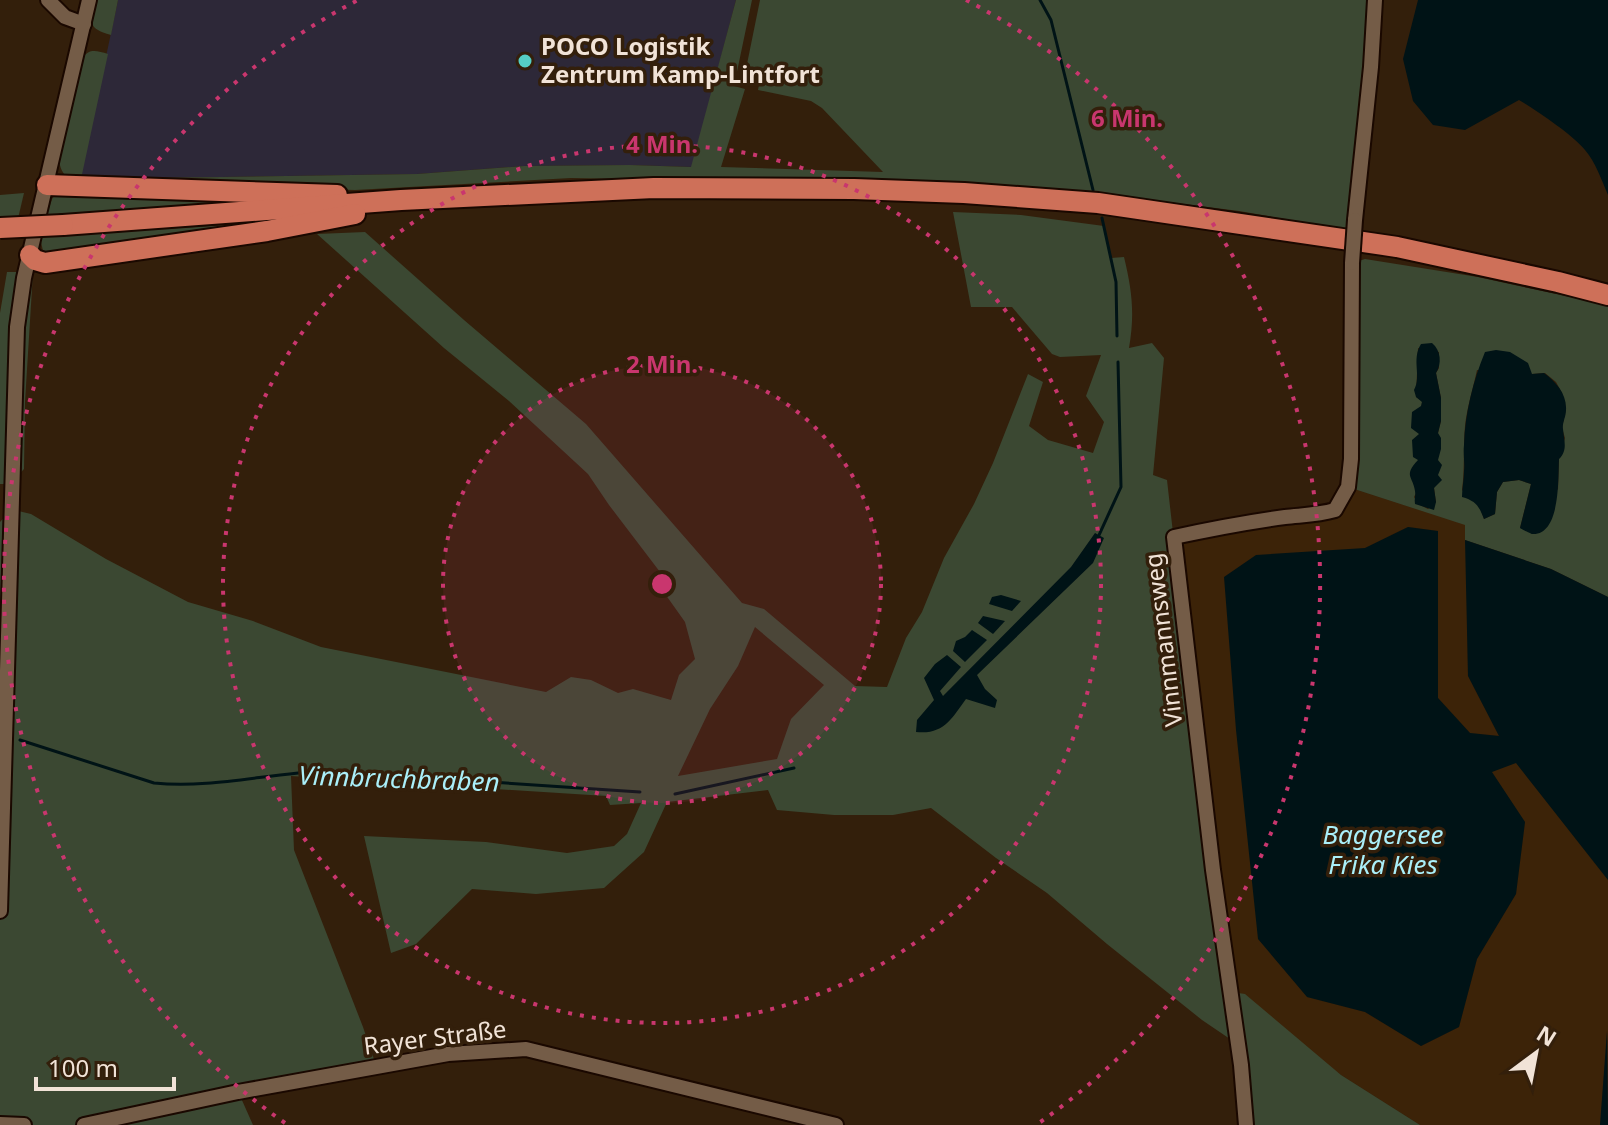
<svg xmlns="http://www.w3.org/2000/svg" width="1608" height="1125" font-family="'Noto Sans',sans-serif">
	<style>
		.commercial { fill: #2d2838 }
		.built { fill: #3c2308 }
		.green { fill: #3b4832; fill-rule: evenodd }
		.water { fill: #001316 }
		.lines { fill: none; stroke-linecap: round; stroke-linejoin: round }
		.stream { stroke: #001316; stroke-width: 3 }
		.minor-casing { stroke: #1a0800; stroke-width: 18 }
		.highway-casing { stroke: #1a0800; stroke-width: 24 }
		.minor { stroke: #745c47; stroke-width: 14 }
		.highway { stroke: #ce7059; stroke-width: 20 }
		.minor-bridge-casing { stroke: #1a0800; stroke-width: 18; stroke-linecap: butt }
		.highway-bridge-casing { stroke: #1a0800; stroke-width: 24; stroke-linecap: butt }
		.minor-bridge { stroke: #745c47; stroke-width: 14 }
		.highway-bridge { stroke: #ce7059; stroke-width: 20 }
		.ring { fill: none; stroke: #c9366e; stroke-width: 4; stroke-dasharray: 4 8 }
		.poi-dot { fill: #55cec4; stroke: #331f0b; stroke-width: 3 }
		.labels { text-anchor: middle; stroke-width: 7; stroke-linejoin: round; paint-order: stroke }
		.poi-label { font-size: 24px; font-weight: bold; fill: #f1e3d7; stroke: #331f0b; text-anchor: start }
		.street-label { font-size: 24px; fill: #f1e3d7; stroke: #331f0b }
		.water-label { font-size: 26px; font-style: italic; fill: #aaeff9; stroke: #331f0b }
		.centre { fill: #c9366e; stroke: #331f0b; stroke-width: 4 }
		.ring-label { font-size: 24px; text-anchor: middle; font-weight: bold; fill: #c9366e; stroke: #331f0b; stroke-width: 7; stroke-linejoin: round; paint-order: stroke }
	</style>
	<rect width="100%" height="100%" fill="#331f0b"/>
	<!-- commercial -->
	<path class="commercial" d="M118 0H736L692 167 630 165 524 166 417 174 80 179Z"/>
	<!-- built -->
	<path class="built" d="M1348 487 1466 525 1468 676 1499 736 1470 733 1438 698V531L1408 527 1365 548 1307 997 1365 1012 1421 1046 1459 1027 1477 959 1516 894 1525 822 1491 772 1514 760 1608 880V1031L1600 1125H1420L1341 1075 1223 991 1174 537 1319 515Z"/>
	<!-- green -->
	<g class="green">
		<path d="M95 0H118L111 35C87 28 90 23 95 0Z"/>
		<path d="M736 0H752L734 86 745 89 721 167 883 172 822 108 811 101 758 90 759 85 754 84 748 80 746 69 760 0H1370L1365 80 1348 230 1239 211 1168 202 1087 196 692 180 571 178 355 190 83 182C67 180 60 174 59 158L83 58C89 48 97 51 108 54L81 179 417 174 524 166 630 165 691 167Z"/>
		<path d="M24 193 16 227 0 219V195Z"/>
		<path d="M55 195 290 202 47 215 52 199Z"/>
		<path d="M953 212 1021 215 1104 226 1111 258 1124 257C1132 290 1135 314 1129 348L1152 343 1164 358 1153 475 1167 480 1225 991 1245 994 1341 1075 1420 1125H1244L1230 1039 1202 1020 1107 944 1047 893 996 858 931 808 893 815H834L777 810 768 790 667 802 644 852 604 888 536 894 472 889 416 944 391 953 364 836 486 842 567 853 614 846 627 834 641 803 610 805 606 796 291 776 294 850 363 1027 378 1071 241 1098 253 1125H0V522L10 511V509L31 514 106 559 188 602 253 621 321 647 546 692 571 677 591 680 618 693 633 689 671 700 679 675 695 659 685 622 663 591 660 572 609 505 588 474 509 401 444 348 317 234 365 232 464 320 586 424 742 603 764 609 855 686 887 687 906 638 922 612 944 558 974 504 993 463 1028 374 1043 382 1029 426 1048 440 1093 453 1104 422 1086 396 1101 355 1060 357 1052 354 1012 307H971ZM755 627 824 685 791 719 777 759 678 776 710 709 738 666Z"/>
		<path d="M246 224 48 254 43 251 41 242V236Z"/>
		<path d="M1365 259 1478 277 1593 302 1608 307V597L1551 569 1465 540V525L1348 487 1352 263ZM1418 348 1439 352V368L1436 373 1441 398V421L1438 433V475L1434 488 1436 502 1428 509 1418 504 1414 497 1416 493 1422 401 1416 397ZM1477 370 1532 374 1545 373 1556 382 1562 393 1566 408 1562 428 1565 438 1559 459 1558 489 1520 528 1531 484 1519 480 1503 482 1497 492 1495 514 1484 519 1479 505 1462 490C1465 469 1463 448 1465 426 1467 407 1473 389 1477 370Z"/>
		<path d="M7 272H33L25 402 24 469 10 484H0V313Z"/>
	</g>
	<!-- water -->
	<g class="water">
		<path d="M1418 0H1608V195C1601 179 1596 163 1585 150 1573 135 1536 110 1519 100L1465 130 1433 125 1413 101 1403 59Z"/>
		<path d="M1432 343C1441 350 1442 364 1436 373L1441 398V421L1438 433 1441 438V449L1438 460 1442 465 1438 475 1442 480 1434 488 1436 502 1434 510 1415 504C1414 499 1416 495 1415 491 1413 476 1403 476 1418 460L1413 457 1412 440 1419 434 1411 428 1412 412 1421 406 1422 402 1416 397 1414 390C1422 376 1411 360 1421 344Z"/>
		<path d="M1496 350 1510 352 1528 363 1532 374 1544 373C1556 382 1567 394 1566 410 1566 417 1562 423 1563 429 1564 441 1568 450 1559 459 1558 477 1561 536 1532 534 1532 534 1521 529 1520 528L1531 484 1519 480 1503 482 1497 492 1495 514 1484 519C1479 506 1476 501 1462 497 1462 488 1464 480 1464 471 1465 463 1463 454 1464 445 1465 413 1473 381 1485 352Z"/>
		<path d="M1408 527 1438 531V698L1470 733 1499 736 1468 676 1465 540 1551 569 1608 597V880L1516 763 1492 772 1525 822 1516 894 1477 959 1459 1027 1421 1046 1365 1012 1307 997 1258 939 1236 730 1224 577 1256 555 1365 548Z"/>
		<path d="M1095 533 1104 538 1093 563 977 675 985 689 997 700 995 708 966 699C952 718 944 735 916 732L917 720 934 700 924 678 935 664 947 655 961 667 940 691 943 696 1071 567Z"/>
		<path d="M1001 595 1021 601 1012 611 989 604 992 597Z"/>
		<path d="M983 616 1005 621 993 634 978 623Z"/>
		<path d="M972 630 987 640 965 662 953 651 956 641 965 637Z"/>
		<path d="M1607 1031 1608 1125H1600Z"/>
	</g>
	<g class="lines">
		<!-- stream -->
		<g class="stream">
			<path d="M1040 0 1051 20 1093 190"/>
			<path d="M1102 218 1116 282 1117 336"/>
			<path d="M1099 535 1121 487 1118 362"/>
			<path d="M20 740 154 783C211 789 269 773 326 771L640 792"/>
			<path d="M675 794 794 768"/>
		</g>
		<defs>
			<g id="minor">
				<path d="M48 0 65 17 84 24"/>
				<path d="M1355 220 1371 67 1375 0"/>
				<path d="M0 911 17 327 24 278 89 0"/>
				<path d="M0 1124 24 1125"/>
				<path d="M84 1125 238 1092 448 1054 526 1049 836 1125"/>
				<path d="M1246 1125 1241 1065 1213 870 1174 537C1211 529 1248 522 1285 517 1303 515 1318 515 1335 510L1348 487 1351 459 1352 263"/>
			</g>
			<g id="highway">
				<path d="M47 185 337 195"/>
				<path d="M63 225 401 200 654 188 854 189 964 193 1098 203 1397 247 1558 282 1608 295"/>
				<path d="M30 255 35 260 45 263 267 231 355 214"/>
			</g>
		</defs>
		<!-- minor casing -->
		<use href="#minor" class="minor-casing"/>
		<!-- highway casing -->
		<use href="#highway" class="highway-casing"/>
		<!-- minor -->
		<use href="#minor" class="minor"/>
		<!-- highway -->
		<use href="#highway" class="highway"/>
		<defs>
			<path id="minor-bridge" d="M1352 263 1355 220"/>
			<path id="highway-bridge" d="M0 228 63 225"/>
		</defs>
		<!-- minor-bridge casing -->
		<use href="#minor-bridge" class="minor-bridge-casing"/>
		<!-- highway-bridge casing -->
		<use href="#highway-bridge" class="highway-bridge-casing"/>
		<!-- minor-bridge -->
		<use href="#minor-bridge" class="minor-bridge"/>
		<!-- highway-bridge -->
		<use href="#highway-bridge" class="highway-bridge"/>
	</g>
	<!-- distance rings -->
	<circle cx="662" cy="584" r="219" fill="#c9366e" fill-opacity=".12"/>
	<g class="ring">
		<circle cx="662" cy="584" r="219"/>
		<circle cx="662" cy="584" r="439"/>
		<path d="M285 1123A658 658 0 0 1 358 0M966 0A658 658 0 0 1 1039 1123"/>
	</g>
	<!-- markers -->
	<circle class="poi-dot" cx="525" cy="61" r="8"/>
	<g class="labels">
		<!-- poi labels -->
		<g class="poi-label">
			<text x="541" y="55">POCO Logistik<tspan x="541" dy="28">Zentrum Kamp-Lintfort</tspan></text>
		</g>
		<!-- street labels -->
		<g class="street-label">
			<text transform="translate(1164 640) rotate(-97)" y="8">Vinnmannsweg</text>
			<text transform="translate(435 1038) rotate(-7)" y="8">Rayer Straße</text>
		</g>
		<!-- water labels -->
		<g class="water-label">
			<text transform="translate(399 779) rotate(2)" y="9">Vinnbruchbraben</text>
			<text x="1383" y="844">Baggersee<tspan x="1383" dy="30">Frika Kies</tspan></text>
		</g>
	</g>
	<circle cx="662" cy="584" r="12" class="centre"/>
	<g class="ring-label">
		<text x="1127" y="127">6 Min.</text>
		<text x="662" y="153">4 Min.</text>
		<text x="662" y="373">2 Min.</text>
	</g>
	<!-- north arrow -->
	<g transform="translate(1536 1053) rotate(32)" stroke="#331f0b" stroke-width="6" paint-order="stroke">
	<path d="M0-6L14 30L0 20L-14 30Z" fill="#f1e3d7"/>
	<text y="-12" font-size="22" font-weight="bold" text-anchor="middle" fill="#f1e3d7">N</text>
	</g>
	<!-- scale -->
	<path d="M36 1077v12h138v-12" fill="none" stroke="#f1e3d7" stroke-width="4"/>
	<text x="48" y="1077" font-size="24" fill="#f1e3d7" stroke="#331f0b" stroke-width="6" paint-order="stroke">100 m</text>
</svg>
